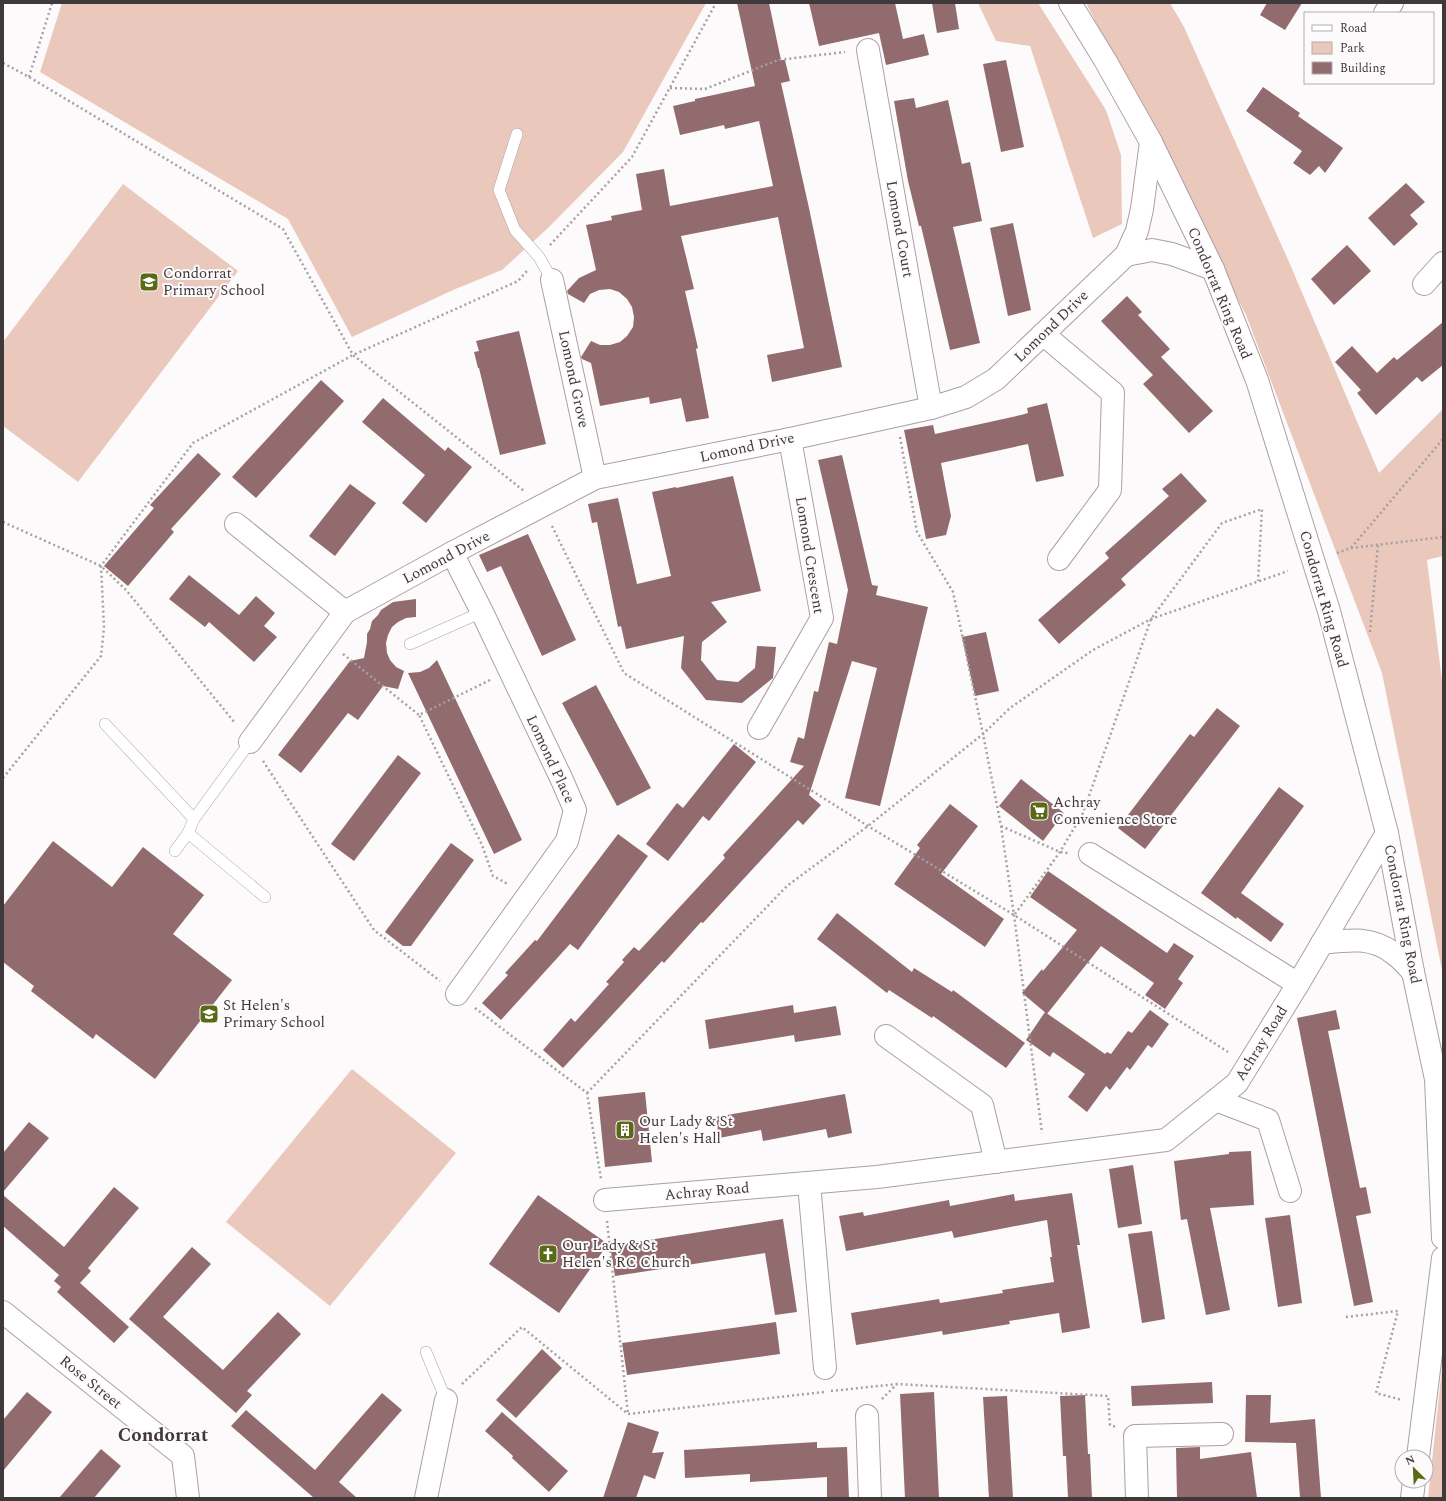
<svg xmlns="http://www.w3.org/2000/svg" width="1446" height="1501" font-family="Spectral,serif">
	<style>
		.green { fill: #ebc8bc }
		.building { fill: #926b6e }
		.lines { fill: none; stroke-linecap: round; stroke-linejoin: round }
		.service-casing { stroke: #ad9ea5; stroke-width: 12 }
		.minor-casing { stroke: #ad9ea5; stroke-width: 24 }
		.tertiary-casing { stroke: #ad9ea5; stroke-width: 24 }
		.path { stroke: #a5a0a3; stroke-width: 2.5; stroke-dasharray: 2 3; stroke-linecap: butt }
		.service { stroke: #fff; stroke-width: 11 }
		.minor { stroke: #fff; stroke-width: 22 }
		.tertiary { stroke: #fff; stroke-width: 22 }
		.labels { text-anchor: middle; stroke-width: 4; stroke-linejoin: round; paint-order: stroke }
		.street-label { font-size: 15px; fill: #3f393c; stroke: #fdfafc }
		.poi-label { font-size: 15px; fill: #3f393c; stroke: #fdfafc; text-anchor: start }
		.district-label { font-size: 19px; font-weight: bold; fill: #3f393c; stroke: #fdfafc }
	</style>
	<rect width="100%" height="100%" fill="#fdfafc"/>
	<!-- green -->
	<g class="green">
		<path d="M62 3H706L623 152 548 228 502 270 453 290 352 337 288 219 40 72Z"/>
		<path d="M978 3H1038L1106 110 1121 155 1122 224 1093 238 1030 46 996 41Z"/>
		<path d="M1086 3H1170L1184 27 1289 262 1379 473 1443 409V556L1427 560 1443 689V975L1382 673 1246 315Z"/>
		<path d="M123 184 238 271 78 482 3 426V342Z"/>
		<path d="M352 1069 456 1153 330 1306 226 1222Z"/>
		<path d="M1443 1359V1498H1428Z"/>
	</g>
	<!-- building -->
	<g class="building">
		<path d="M737 3H769L781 60H785L790 81 781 83 809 208 842 367 772 382 767 355 804 348 778 217 681 236 694 289 685 291 698 348 696 349 709 418 686 422 681 398 650 404 649 397 600 406 591 363 582 359 581 357 591 341 600 345H610L620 342 627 336 633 327 634 317 632 307 627 299 619 292 610 289 599 290 590 294 584 303 568 294 567 291 579 278 596 270 586 225 612 220 611 216 642 210 636 174 664 169 670 206 773 186 759 121 725 129 724 125 680 135 673 106 695 101V99L755 86Z"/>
		<path d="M809 3H895L903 39 924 34 929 55 886 65 879 33 819 46Z"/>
		<path d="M932 3H955L959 29 937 33Z"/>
		<path d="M1267 3H1302L1285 30 1260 15Z"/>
		<path d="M1006 60 1024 147 1001 152 983 64Z"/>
		<path d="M1263 87 1300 113 1298 116 1343 148 1325 173 1319 166 1310 175 1293 163 1302 151 1246 111Z"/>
		<path d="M914 98 916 108 948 100 962 164 970 162 982 221 953 227 980 343 950 350 921 226H919L908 181 894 101Z"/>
		<path d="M1406 183 1425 202 1410 215 1418 224 1394 246 1368 218Z"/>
		<path d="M1013 223 1031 310 1008 316 990 228Z"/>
		<path d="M1347 245 1371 271 1334 305 1311 279Z"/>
		<path d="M1127 296 1142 312 1138 315 1170 349 1161 357 1213 411 1189 433 1143 384 1153 375 1101 321Z"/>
		<path d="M1443 322V365L1422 382 1417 377 1376 415 1357 393 1361 390 1335 362 1352 346 1377 373 1394 357 1397 360Z"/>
		<path d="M519 331 546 444 500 455 479 368H478L474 352 479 351 476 341Z"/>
		<path d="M321 380 344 401 256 498 232 477Z"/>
		<path d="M383 398 445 451 448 447 472 467 426 523 402 503 425 475 362 422Z"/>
		<path d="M1047 403 1064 476 1036 482 1028 444 941 463 951 516 946 535 926 539 904 430 933 425 935 434 1021 415 1028 413 1027 408Z"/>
		<path d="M198 453 221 474 171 529 174 532 128 586 104 566 154 508 150 505Z"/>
		<path d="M842 455 872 585 878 586 876 595 928 607 880 806 845 798 877 668 852 661 809 795 821 805 803 825 798 820 703 923 701 922 664 963 662 961 563 1068 543 1050 571 1018 575 1022 609 984 606 982 624 962 622 960 634 947 639 951 725 858 723 855 804 766 790 762 798 737 804 739 814 691 818 692 829 642 837 644 848 590 818 460Z"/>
		<path d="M1181 473 1207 501 1121 579 1126 585 1059 644 1038 620 1109 558 1105 553 1169 496 1162 489Z"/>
		<path d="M733 476 761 591 711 602 727 622 702 642 701 660 717 680 738 682 755 668 757 646 776 647 773 678 742 703 706 700 681 668 684 636 626 649 621 626 618 627 597 522 592 523 588 504 618 498 637 584 671 576 652 492 676 487V488Z"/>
		<path d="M350 484 376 503 335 556 309 536Z"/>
		<path d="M528 534 576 640 542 656 501 566 487 572 479 555Z"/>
		<path d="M189 575 239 615 256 596 275 613 264 626 277 637 254 662 209 622 205 627 169 599Z"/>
		<path d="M416 599V617L406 618 398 622 392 627 388 635 386 643 387 653 390 660 396 667 404 671 398 689 383 686 358 720 348 713 301 773 278 755 350 661 364 658 367 642V634L370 629 372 621 378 615 381 610 393 602Z"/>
		<path d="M986 632 999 691 975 696 962 637Z"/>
		<path d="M437 660 522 840 494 854 408 673 420 672 429 668Z"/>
		<path d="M596 685 651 788 617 806 562 703Z"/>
		<path d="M1217 708 1240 726 1145 849 1118 828 1190 734 1194 737Z"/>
		<path d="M734 744 756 762 709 821 703 816 668 861 646 844 677 803 683 808Z"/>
		<path d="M398 755 421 773 354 861 331 844Z"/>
		<path d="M1021 779 1064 813 1043 841 999 806Z"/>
		<path d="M1279 787 1304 806 1241 893 1284 924 1271 942 1237 917 1236 919 1201 893Z"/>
		<path d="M950 804 978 826 941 874 1004 919 985 947 894 884 920 848 917 845Z"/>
		<path d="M618 834 648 856 578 950 570 944 501 1020 482 1003 508 975 505 973 535 940 537 941Z"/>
		<path d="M53 841 112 887 143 847 204 895 173 934 232 980 155 1079 96 1034 93 1039 31 991 34 986 3 962V906Z"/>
		<path d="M451 843 474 860 411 946H403L385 932Z"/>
		<path d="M1048 871 1167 953 1174 943 1194 956 1178 979 1183 983 1165 1009 1145 995 1154 983 1101 946 1047 1014 1022 993 1042 969 1043 971 1077 930 1030 897Z"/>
		<path d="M837 913 912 972 914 968 952 992 953 990 1025 1043 1006 1068 933 1016 932 1018 889 990 887 993 817 939Z"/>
		<path d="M793 1005 794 1013 836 1006 841 1035 795 1042 794 1035 709 1049 705 1020Z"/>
		<path d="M1150 1010 1169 1024 1152 1048 1148 1045 1130 1070 1127 1067 1110 1090 1106 1086 1087 1112 1068 1097 1085 1074 1053 1052 1050 1057 1026 1040 1045 1012 1105 1054 1107 1052 1111 1054 1128 1031 1132 1033Z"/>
		<path d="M1336 1010 1340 1029 1328 1031 1360 1188 1366 1187 1371 1213 1356 1216 1373 1302 1354 1306 1297 1018Z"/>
		<path d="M645 1092 652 1162 605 1167 598 1097Z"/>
		<path d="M845 1094 852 1133 828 1138 826 1129 763 1141 761 1130 719 1138 716 1117Z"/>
		<path d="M29 1122 49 1138 3 1192V1153Z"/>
		<path d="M1251 1151 1254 1205 1210 1208 1230 1310 1206 1315 1187 1219 1181 1220 1174 1161 1229 1154V1152Z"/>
		<path d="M1133 1165 1142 1224 1118 1228 1109 1169Z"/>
		<path d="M114 1187 139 1208 88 1268 91 1271 80 1283 129 1327 114 1343 57 1292 61 1287 54 1281 59 1275 3 1226V1195L64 1247Z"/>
		<path d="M1072 1193 1080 1245H1077L1090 1328 1062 1333 1059 1313 1009 1321 1010 1324 943 1335 942 1331 856 1345 851 1313 939 1299 940 1303 1003 1293 1002 1290 1054 1282 1050 1257H1052L1047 1220 954 1238 952 1231 846 1251 839 1216 863 1212 864 1216 949 1200 950 1206 1014 1194 1015 1201Z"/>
		<path d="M538 1195 608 1244 559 1313 489 1264Z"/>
		<path d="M1290 1215 1302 1303 1278 1307 1265 1218Z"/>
		<path d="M783 1219 797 1312 775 1315 765 1253 615 1276 610 1246Z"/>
		<path d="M1152 1231 1165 1319 1142 1323 1128 1234Z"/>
		<path d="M192 1247 211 1264 163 1317 223 1370 278 1312 301 1334 247 1391 252 1395 236 1413 129 1319Z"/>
		<path d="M776 1322 780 1354 627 1375 622 1343Z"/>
		<path d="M542 1349 562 1368 516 1418 496 1400Z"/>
		<path d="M1212 1382 1213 1403 1132 1406 1131 1386Z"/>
		<path d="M27 1392 52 1412 3 1471V1420Z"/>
		<path d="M934 1392 939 1498H905L900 1394Z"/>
		<path d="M382 1393 402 1410 339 1482 357 1498H314L231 1426 246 1410 315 1470Z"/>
		<path d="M1085 1395 1088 1454H1090L1092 1498H1068L1066 1456H1063L1060 1396Z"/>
		<path d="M1246 1395H1271L1270 1423 1315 1419 1321 1498H1300L1296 1443 1245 1442Z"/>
		<path d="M1007 1396 1013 1498H989L983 1397Z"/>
		<path d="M502 1412 568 1471 549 1492 512 1458 513 1456 485 1431Z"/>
		<path d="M628 1422 659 1432 652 1453 664 1452 655 1479 644 1475 636 1498H603Z"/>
		<path d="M817 1442V1448L847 1447 849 1498H827V1477L750 1482V1474L685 1478 684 1450Z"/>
		<path d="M1200 1447V1459L1251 1452 1257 1498H1177L1176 1448Z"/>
		<path d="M101 1449 121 1466 94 1498H59Z"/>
	</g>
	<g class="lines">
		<defs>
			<g id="service">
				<path d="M517 134 499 190 515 230 539 257 552 280"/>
				<path d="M410 644 482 612"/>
				<path d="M105 724 194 819 188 833 265 897"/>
				<path d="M194 819 250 742"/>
				<path d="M175 851 188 833"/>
				<path d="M426 1352 446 1400"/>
			</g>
			<g id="minor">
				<path d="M1385 13 1392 3"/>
				<path d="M868 50 931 408"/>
				<path d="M1126 255 1152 250 1172 254 1213 269"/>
				<path d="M552 280 595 478"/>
				<path d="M1424 284 1443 263"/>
				<path d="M1043 334 1113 393 1110 490 1059 559"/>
				<path d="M236 524 345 612"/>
				<path d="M452 553 482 612 562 780 575 810 567 841 457 994"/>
				<path d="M759 728 822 618 790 439"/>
				<path d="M250 742 345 612 452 553 595 478 790 439 931 408 966 397 996 379 1126 255 1137 231 1142 209 1151 142"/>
				<path d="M1090 854 1298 984"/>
				<path d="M1322 943C1348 940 1371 936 1393 953 1401 958 1407 966 1413 972"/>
				<path d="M886 1036 982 1105 996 1162"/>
				<path d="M1216 1100 1268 1120 1290 1191"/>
				<path d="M809 1183 825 1368"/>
				<path d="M605 1200 877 1177 1166 1140 1237 1083 1298 984 1387 833"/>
				<path d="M3 1312 183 1456 188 1498"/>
				<path d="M867 1416 870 1498"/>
				<path d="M426 1498 446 1400"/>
				<path d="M1137 1498 1135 1436 1222 1434"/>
			</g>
			<g id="tertiary">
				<path d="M1070 3 1105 60 1151 142 1213 269 1257 380 1329 611 1387 833 1413 972 1436 1079 1443 1238"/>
				<path d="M1418 1457 1443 1258"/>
				<path d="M1412 1498 1414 1481"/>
			</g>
		</defs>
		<!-- service casing -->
		<use href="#service" class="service-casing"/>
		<!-- minor casing -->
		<use href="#minor" class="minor-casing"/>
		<!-- tertiary casing -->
		<use href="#tertiary" class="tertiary-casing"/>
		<!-- path -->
		<g class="path">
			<path d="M3 63 29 77 283 229 353 355 524 491"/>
			<path d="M29 77 52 3"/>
			<path d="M670 88 705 89 778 60 845 52"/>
			<path d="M550 245 632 157 716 3"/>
			<path d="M900 437 917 532 953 592 983 734 1001 826 1014 915 1042 1133"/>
			<path d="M3 522 101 566 126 590 235 723"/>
			<path d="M552 526 624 673 868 826 1014 915 1228 1052"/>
			<path d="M1351 548 1443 537"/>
			<path d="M1337 553 1351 548 1443 439"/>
			<path d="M1370 632 1378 545"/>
			<path d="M343 654 419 715"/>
			<path d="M490 680 419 715 482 845 493 876 508 884"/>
			<path d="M263 761 374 930 440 981"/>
			<path d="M3 778 101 656 104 627 101 566 193 443 353 355 518 281 527 271"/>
			<path d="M1001 826 1060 852 1068 853"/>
			<path d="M1015 914 1060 852 1083 813 1151 619 1222 523 1262 509 1258 581"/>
			<path d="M475 1008 587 1093 601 1179"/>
			<path d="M587 1093 787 886 868 826 983 734 1010 708 1093 650 1151 619 1288 571"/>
			<path d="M607 1221 628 1414"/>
			<path d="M1346 1317 1398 1311 1376 1393 1402 1400"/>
			<path d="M462 1384 522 1327 628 1414 824 1392"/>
			<path d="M831 1391 897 1384 1108 1396 1110 1425 1116 1427"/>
			<path d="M882 1399 897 1384"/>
		</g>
		<!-- service -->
		<use href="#service" class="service"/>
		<!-- minor -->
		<use href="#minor" class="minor"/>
		<!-- tertiary -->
		<use href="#tertiary" class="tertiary"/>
	</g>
	<!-- icons -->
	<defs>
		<symbol id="school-square" viewBox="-11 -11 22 22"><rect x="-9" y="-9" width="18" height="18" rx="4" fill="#5a6a14" stroke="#fdfafc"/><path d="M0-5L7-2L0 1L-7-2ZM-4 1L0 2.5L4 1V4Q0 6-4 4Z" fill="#fff"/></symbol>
		<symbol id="supermarket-square" viewBox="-11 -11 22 22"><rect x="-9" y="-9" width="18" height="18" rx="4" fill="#5a6a14" stroke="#fdfafc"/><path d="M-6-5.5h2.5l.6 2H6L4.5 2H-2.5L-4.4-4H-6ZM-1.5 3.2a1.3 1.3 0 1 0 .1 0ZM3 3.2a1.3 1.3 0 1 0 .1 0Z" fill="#fff"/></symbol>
		<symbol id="building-square" viewBox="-11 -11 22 22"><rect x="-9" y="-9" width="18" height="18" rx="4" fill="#5a6a14" stroke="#fdfafc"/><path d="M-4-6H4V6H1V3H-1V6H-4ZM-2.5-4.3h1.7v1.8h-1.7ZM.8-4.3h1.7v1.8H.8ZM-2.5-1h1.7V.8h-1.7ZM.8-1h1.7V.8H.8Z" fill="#fff"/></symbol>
		<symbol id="church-square" viewBox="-11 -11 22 22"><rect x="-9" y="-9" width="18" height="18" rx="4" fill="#5a6a14" stroke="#fdfafc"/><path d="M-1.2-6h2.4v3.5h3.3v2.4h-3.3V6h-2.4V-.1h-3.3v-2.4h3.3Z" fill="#fff"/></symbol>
	</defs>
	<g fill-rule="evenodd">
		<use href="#school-square" x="138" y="271" width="22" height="22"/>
		<use href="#supermarket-square" x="1028" y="800" width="22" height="22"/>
		<use href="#school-square" x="198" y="1003" width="22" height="22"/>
		<use href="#building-square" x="614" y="1119" width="22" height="22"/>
		<use href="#church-square" x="537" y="1243" width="22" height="22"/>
	</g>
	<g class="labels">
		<!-- street labels -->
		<g class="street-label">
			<text transform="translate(900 229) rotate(80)" y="5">Lomond Court</text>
			<text transform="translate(1220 293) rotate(67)" y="5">Condorrat Ring Road</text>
			<text transform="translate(1051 326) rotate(-44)" y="5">Lomond Drive</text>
			<text transform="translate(574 379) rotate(78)" y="5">Lomond Grove</text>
			<text transform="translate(747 447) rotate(-12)" y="5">Lomond Drive</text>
			<text transform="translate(810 555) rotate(81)" y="5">Lomond Crescent</text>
			<text transform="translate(446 557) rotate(-28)" y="5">Lomond Drive</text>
			<text transform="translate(1324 599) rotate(74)" y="5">Condorrat Ring Road</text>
			<text transform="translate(551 759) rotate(65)" y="5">Lomond Place</text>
			<text transform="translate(1403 914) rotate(79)" y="5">Condorrat Ring Road</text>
			<text transform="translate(1261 1043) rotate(-58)" y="5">Achray Road</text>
			<text transform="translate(707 1191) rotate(-5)" y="5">Achray Road</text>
			<text transform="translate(91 1382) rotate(39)" y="5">Rose Street</text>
		</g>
		<!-- poi labels -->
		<g class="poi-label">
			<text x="163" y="278">Condorrat<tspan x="163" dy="17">Primary School</tspan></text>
			<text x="1053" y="807">Achray<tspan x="1053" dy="17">Convenience Store</tspan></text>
			<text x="223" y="1010">St Helen's<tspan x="223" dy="17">Primary School</tspan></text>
			<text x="639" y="1126">Our Lady &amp; St<tspan x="639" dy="17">Helen's Hall</tspan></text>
			<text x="562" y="1250">Our Lady &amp; St<tspan x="562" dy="17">Helen's RC Church</tspan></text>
		</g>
		<!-- district labels -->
		<g class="district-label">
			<text x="163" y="1441">Condorrat</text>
		</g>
	</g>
	<!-- border -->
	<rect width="1446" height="1501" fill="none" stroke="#3f393c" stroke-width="8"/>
	<!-- legend -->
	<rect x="1304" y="12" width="130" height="72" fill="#fdfafc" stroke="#b1adaf"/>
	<rect x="1312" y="25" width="20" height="6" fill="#ffffff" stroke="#b1adaf"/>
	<text x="1340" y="32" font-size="12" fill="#3f393c">Road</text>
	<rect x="1312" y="42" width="20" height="12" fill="#ebc8bc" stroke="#b1adaf"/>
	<text x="1340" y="52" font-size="12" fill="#3f393c">Park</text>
	<rect x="1312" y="62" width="20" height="12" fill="#926b6e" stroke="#b1adaf"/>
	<text x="1340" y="72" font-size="12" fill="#3f393c">Building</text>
	<!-- north arrow -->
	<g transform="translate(1414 1469) rotate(336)"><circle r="19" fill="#fdfafc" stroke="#b1adaf"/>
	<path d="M0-3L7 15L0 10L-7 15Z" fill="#5a6a14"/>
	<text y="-6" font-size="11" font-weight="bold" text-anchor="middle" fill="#3f393c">N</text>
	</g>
</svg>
